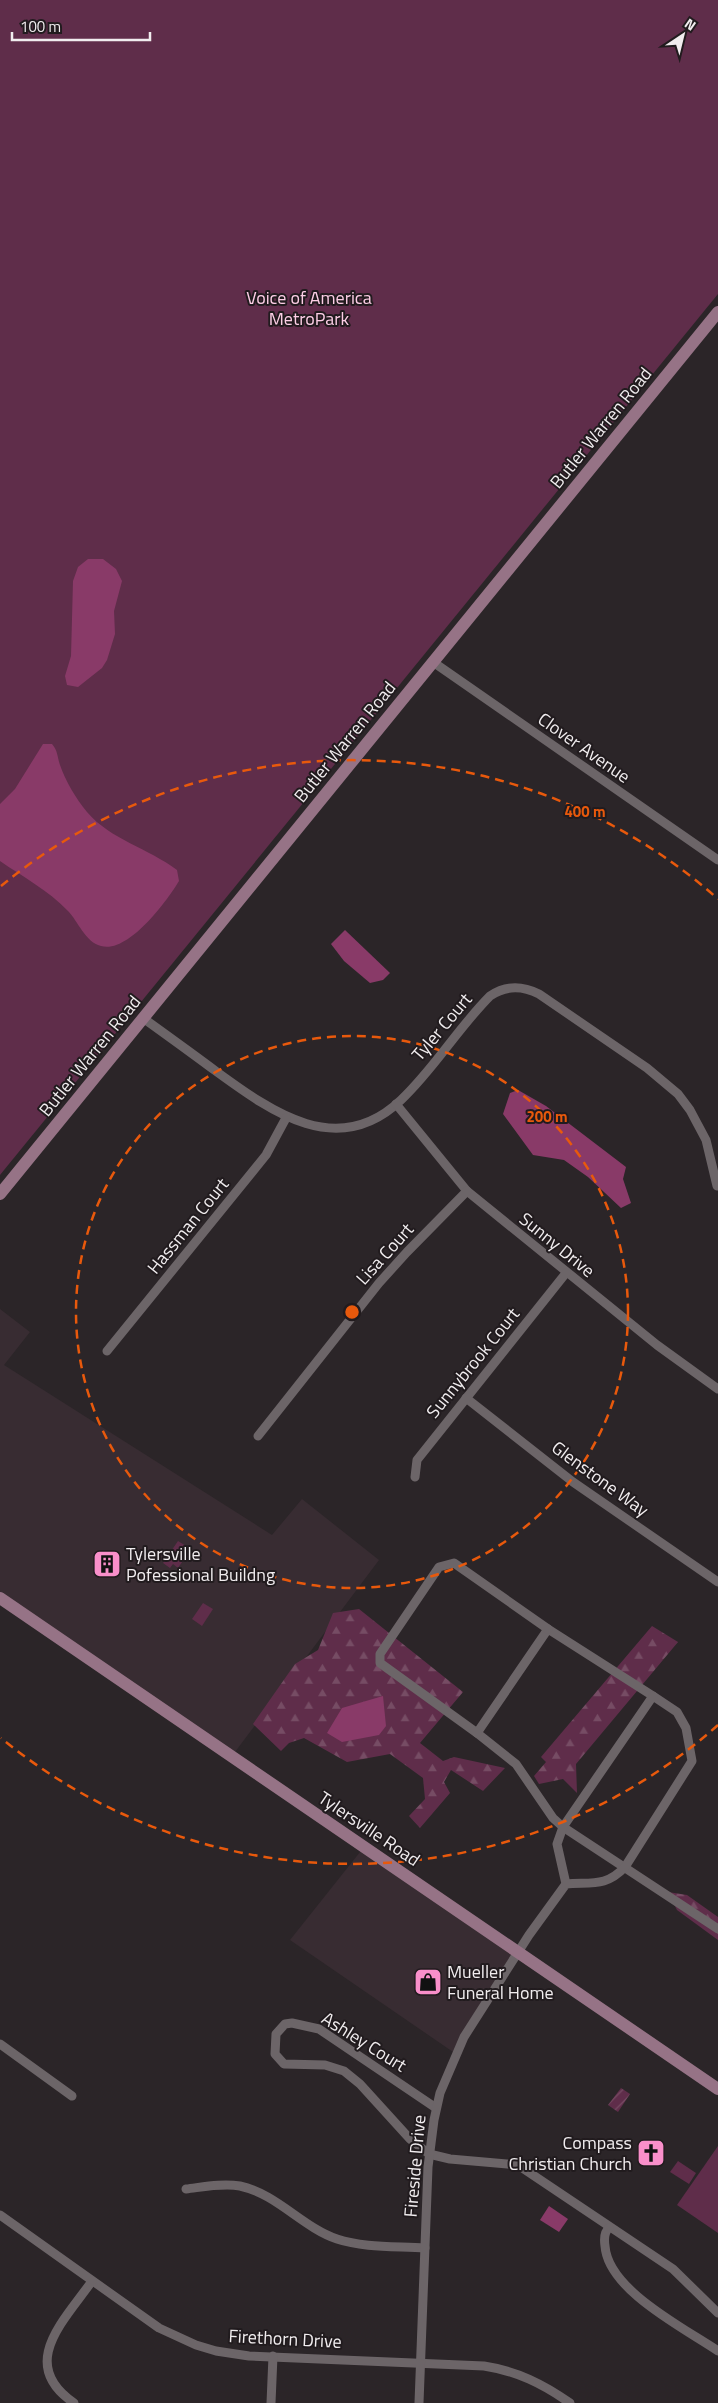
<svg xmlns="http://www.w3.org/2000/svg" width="718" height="2403" font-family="'Titillium Web',sans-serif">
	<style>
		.built { fill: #382c32 }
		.green { fill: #5f2d4a }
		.forest { fill: url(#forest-firs) }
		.garden { fill: url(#garden-furrows) }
		.water { fill: #893a68 }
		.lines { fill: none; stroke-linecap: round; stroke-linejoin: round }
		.minor { stroke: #6c6568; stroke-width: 9 }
		.secondary { stroke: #967386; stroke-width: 12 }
		.ring { fill: none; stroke: #e8590c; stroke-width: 2.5; stroke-dasharray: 9 6 }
		.labels { text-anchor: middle; stroke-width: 4; stroke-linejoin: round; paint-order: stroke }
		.park-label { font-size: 18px; fill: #fdcee6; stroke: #211b1e }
		.street-label { font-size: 18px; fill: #f1edef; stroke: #211b1e }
		.poi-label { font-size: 18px; fill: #f1edef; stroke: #211b1e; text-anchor: start }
		.centre { fill: #e8590c; stroke: #211b1e; stroke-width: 2.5 }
		.ring-label { font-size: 15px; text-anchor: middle; font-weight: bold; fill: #e8590c; stroke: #211b1e; stroke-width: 4; stroke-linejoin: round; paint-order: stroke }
	</style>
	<defs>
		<pattern id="forest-firs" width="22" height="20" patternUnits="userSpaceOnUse" patternTransform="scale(1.25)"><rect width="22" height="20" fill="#5f2d4a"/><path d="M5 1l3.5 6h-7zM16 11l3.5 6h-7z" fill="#764c64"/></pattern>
		<pattern id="garden-furrows" width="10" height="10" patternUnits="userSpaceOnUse" patternTransform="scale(1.25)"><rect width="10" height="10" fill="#5f2d4a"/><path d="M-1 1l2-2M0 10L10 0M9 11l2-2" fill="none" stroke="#764c64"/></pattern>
	</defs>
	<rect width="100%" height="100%" fill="#2b2528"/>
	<!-- built -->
	<g class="built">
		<path d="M0 1309 30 1332 4 1365 272 1535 302 1499 379 1560 232 1756 0 1598Z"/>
		<path d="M364 1847 519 1953 456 2054 290 1940Z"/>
	</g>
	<!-- green -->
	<g class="green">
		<path d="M0 0H718V294L0 1175Z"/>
		<path d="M178 1541 191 1549 178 1568 173 1564 170 1568 163 1563Z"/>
		<path d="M203 1603 213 1609 202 1626 192 1619Z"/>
		<path d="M718 2146V2233L677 2205Z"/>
		<path d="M678 2161 696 2173 689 2184 670 2172Z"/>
	</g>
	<!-- forest -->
	<g class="forest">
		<path d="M359 1609 463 1692 420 1743 443 1761 454 1757 505 1768 483 1791 451 1770 444 1782 450 1793 420 1828 409 1816 425 1799 423 1778 390 1754 347 1762 304 1738 289 1743 281 1751 253 1724 295 1664 318 1650 333 1613Z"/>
		<path d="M652 1626 678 1642 576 1764 577 1793 563 1779 539 1784 534 1776 546 1762 541 1757Z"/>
		<path d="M668 1892 687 1895 718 1917V1940L677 1910Z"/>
	</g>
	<!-- garden -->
	<path class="garden" d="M621 2088 630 2094 618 2112 608 2105Z"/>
	<!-- water -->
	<g class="water">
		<path d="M88 559H103L116 569 122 581 114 611 115 634 107 660 102 668 78 687 67 685 65 676 71 656 73 581 78 567Z"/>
		<path d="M43 744H52C58 751 57 756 60 765 65 780 76 799 87 812 111 840 148 848 177 870L179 881C167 901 128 954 101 946 85 942 78 921 68 911 48 890 23 877 0 861V804L15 789Z"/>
		<path d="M345 930 390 973 383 980 370 983 344 961 331 944Z"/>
		<path d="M518 1090 546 1106 626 1167 623 1179 631 1203 621 1208 588 1177 564 1160 533 1155 503 1114 510 1093Z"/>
		<path d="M383 1696 386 1726 379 1735 342 1742 327 1733 342 1708Z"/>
		<path d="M549 2206 568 2219 559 2232 540 2220Z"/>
	</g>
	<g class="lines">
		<!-- minor -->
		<g class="minor">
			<path d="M433 662 718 860"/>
			<path d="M143 1018C168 1036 193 1054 217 1072 272 1112 338 1160 401 1100 434 1069 458 1028 490 996 506 985 523 986 539 994L647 1068 678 1094 690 1110 706 1140 717 1186"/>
			<path d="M396 1104 467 1191 657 1345 718 1389"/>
			<path d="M107 1351 266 1155 286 1118"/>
			<path d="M466 1398 573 1482 718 1582"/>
			<path d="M258 1436 379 1283 407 1252 467 1191"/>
			<path d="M415 1477 417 1460 566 1273"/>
			<path d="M653 1696 548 1629 477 1733 516 1764 553 1818 563 1827 718 1929"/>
			<path d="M477 1733 380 1663V1654L439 1567 454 1563 548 1629"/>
			<path d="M0 2044 72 2096"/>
			<path d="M436 2108 319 2029 292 2023 285 2024 276 2034 275 2054 284 2064 325 2065 344 2071 360 2084 410 2139 429 2154 450 2159 518 2165 673 2269 718 2313"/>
			<path d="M186 2189C203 2187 222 2183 240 2186 277 2194 302 2227 337 2239 364 2248 397 2246 425 2248"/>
			<path d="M0 2215 159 2328 196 2345 216 2351 249 2356 484 2366C517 2371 543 2384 570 2403"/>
			<path d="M609 2228C604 2232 604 2239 605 2246 608 2290 684 2328 718 2351"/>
			<path d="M74 2403C17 2364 64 2321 92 2281"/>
			<path d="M271 2403 273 2356"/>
			<path d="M419 2403 428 2167 434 2120 440 2093 464 2037 529 1935 566 1884 557 1844 563 1827 653 1696 677 1712 686 1728 692 1761 625 1867C606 1887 592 1882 566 1884"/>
		</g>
		<!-- secondary -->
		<g class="secondary">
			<path d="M0 1194 718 312"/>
			<path d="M0 1598 718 2089"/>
		</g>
	</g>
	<!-- distance rings -->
	<g class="ring">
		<circle cx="352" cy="1312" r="276"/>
		<path d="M718 1725A552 552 0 0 1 1 1738M1 886A552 552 0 0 1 718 899"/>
	</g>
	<!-- icons -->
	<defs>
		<symbol id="building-square" viewBox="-11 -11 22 22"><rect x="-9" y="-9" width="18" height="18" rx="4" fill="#f98fca" stroke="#211b1e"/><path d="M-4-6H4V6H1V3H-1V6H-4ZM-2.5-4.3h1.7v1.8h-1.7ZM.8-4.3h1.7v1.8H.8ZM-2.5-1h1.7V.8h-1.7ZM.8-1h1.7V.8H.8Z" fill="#111"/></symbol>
		<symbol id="shop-square" viewBox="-11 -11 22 22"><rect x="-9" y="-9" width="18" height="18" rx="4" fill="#f98fca" stroke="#211b1e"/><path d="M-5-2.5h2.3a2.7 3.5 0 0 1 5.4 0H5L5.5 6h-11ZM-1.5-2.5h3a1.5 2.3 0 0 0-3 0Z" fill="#111"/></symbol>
		<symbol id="church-square" viewBox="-11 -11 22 22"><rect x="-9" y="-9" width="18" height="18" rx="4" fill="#f98fca" stroke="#211b1e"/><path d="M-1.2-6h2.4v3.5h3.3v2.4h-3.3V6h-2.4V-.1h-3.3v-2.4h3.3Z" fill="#111"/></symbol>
	</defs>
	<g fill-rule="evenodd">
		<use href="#building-square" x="91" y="1548" width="32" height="32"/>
		<use href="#shop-square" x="412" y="1966" width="32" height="32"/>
		<use href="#church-square" x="635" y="2137" width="32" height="32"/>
	</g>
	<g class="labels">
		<!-- park labels -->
		<g class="park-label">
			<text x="309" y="304">Voice of America<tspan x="309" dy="21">MetroPark</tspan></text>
		</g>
		<!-- street labels -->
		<g class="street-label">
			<text transform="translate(601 428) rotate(-51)" y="6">Butler Warren Road</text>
			<text transform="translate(345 742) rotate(-51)" y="6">Butler Warren Road</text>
			<text transform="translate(584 748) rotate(35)" y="6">Clover Avenue</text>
			<text transform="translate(442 1027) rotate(-50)" y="6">Tyler Court</text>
			<text transform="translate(90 1056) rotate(-51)" y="6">Butler Warren Road</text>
			<text transform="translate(188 1226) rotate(-51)" y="6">Hassman Court</text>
			<text transform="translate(557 1245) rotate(39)" y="6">Sunny Drive</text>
			<text transform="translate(385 1254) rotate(-48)" y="6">Lisa Court</text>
			<text transform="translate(473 1363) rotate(-51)" y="6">Sunnybrook Court</text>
			<text transform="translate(600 1479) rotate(36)" y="6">Glenstone Way</text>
			<text transform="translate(369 1829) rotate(34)" y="6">Tylersville Road</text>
			<text transform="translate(364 2042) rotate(32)" y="6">Ashley Court</text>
			<text transform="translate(415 2166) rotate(-85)" y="6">Fireside Drive</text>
			<text transform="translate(285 2339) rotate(3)" y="6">Firethorn Drive</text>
		</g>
		<!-- poi labels -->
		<g class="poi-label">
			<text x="126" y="1560">Tylersville<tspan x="126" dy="21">Pofessional Buildng</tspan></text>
			<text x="447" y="1978">Mueller<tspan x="447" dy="21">Funeral Home</tspan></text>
			<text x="632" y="2149" text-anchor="end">Compass<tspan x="632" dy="21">Christian Church</tspan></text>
		</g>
	</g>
	<circle cx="352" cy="1312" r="8" class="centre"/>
	<g class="ring-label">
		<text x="585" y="817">400 m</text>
		<text x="547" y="1122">200 m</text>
	</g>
	<!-- north arrow -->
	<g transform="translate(683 35) rotate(35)" stroke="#211b1e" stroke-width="4" paint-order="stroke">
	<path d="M0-4L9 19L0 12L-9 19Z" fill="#f1edef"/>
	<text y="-8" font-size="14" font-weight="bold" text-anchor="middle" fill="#f1edef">N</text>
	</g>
	<!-- scale -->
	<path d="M12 32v8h138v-8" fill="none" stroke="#f1edef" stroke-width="2.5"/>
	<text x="20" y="32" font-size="15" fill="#f1edef" stroke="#211b1e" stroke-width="4" paint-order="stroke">100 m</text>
</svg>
